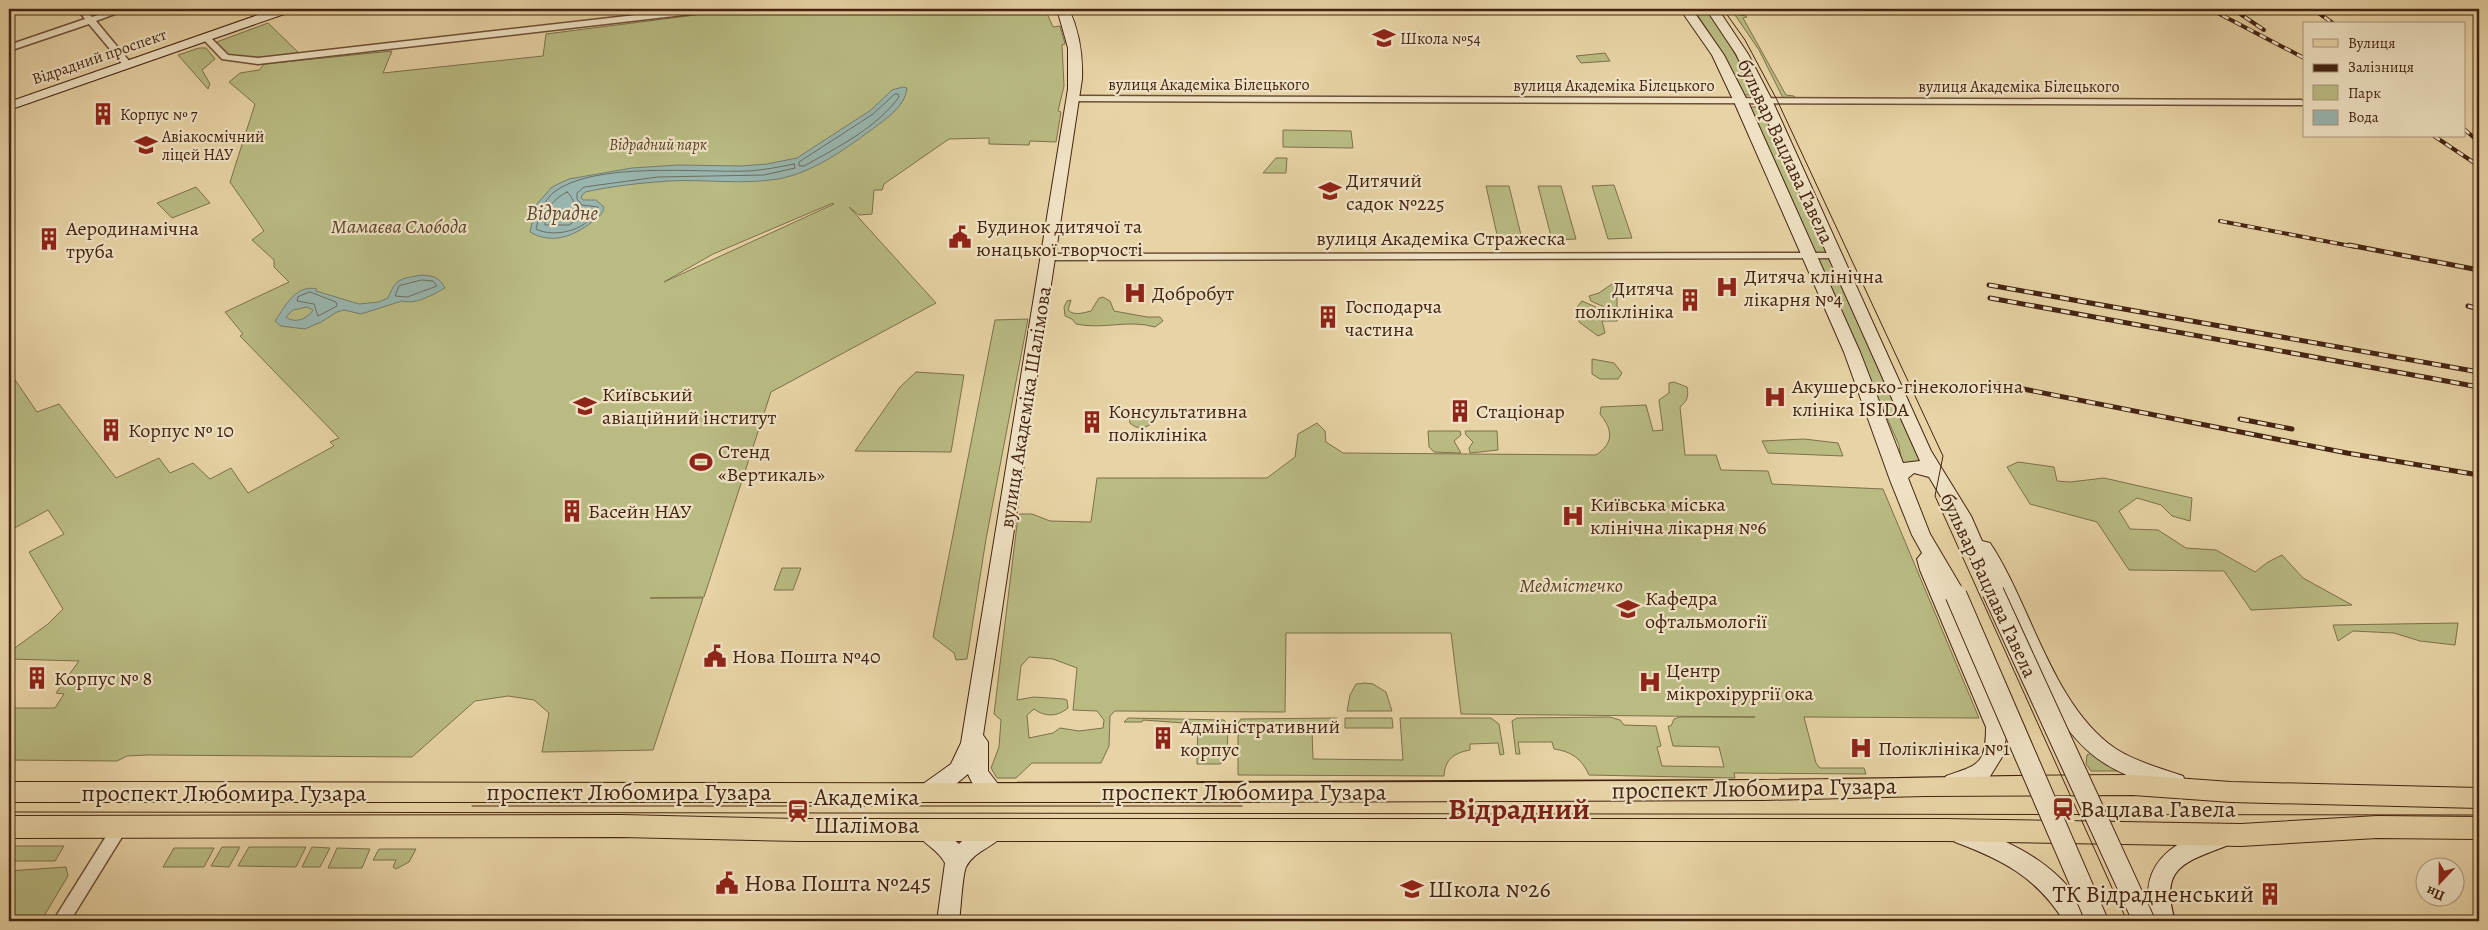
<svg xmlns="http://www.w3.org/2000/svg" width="2488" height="930" font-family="Alegreya,serif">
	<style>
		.green { fill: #b9bb83; stroke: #7e704a; fill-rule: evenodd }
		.water { fill: #98b6af; stroke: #767c70; fill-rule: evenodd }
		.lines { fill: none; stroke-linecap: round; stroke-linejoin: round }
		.shore { stroke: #6e6d60; stroke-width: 1 }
		.street-casing { stroke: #6d5037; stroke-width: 3 }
		.secondary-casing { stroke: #442412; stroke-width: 2 }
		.primary-casing { stroke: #442412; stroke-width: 2 }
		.street { fill: #efe2c4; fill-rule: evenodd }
		.secondary { fill: #efe2c4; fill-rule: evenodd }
		.primary { fill: #e7d3a5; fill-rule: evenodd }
		.tram { stroke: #442412; stroke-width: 1 }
		.rail-far1-casing { stroke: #442412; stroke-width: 4 }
		.rail-casing { stroke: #442412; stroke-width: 5 }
		.rail-far1 { stroke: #efe2c4; stroke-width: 2.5; stroke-dasharray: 7; stroke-linecap: butt }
		.rail { stroke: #efe2c4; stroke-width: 3; stroke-dasharray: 9; stroke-linecap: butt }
		.secondary-bridge-casing { stroke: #442412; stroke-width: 23; stroke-linecap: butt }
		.secondary-bridge { stroke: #efe2c4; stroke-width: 21 }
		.labels { text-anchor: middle; stroke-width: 4.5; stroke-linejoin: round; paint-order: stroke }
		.far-poi-label { font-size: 16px; fill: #442412; stroke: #efe2c4; text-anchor: start }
		.far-street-label { font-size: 16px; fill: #442412; stroke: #efe2c4 }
		.far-park-label { font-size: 16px; font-style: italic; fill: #5b4229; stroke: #efe2c4 }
		.street-label { font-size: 20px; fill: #442412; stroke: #efe2c4 }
		.poi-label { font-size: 20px; fill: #442412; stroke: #efe2c4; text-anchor: start }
		.park-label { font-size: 20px; font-style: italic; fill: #5b4229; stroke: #efe2c4 }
		.water-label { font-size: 21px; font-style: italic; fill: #594839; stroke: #efe2c4 }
		.near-street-label { font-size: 24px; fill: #442412; stroke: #efe2c4 }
		.near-poi-label { font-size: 24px; fill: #442412; stroke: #efe2c4; text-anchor: start }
		.near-district-label { font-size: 30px; font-weight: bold; fill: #7a1f14; stroke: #efe2c4 }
	</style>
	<rect width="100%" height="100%" fill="#e7d3a5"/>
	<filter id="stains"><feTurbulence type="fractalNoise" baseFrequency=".004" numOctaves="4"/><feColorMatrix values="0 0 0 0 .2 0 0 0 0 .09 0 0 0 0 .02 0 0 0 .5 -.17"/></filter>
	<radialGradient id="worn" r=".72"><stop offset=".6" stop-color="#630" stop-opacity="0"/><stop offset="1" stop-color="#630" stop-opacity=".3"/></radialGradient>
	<!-- green -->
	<g class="green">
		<path d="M718 9H1045L1053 27 1060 26 1065 44 1062 45 1064 86 1058 111 1061 112 1056 142 1030 141 1029 145 989 144V138L949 139 884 184 882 190H874L872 214 859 215 849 207 936 303 771 392 704 597 650 598H703L653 750 542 752 549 713 534 700 508 696 475 701 412 757 148 755 127 756 117 761 9 760V708H55L64 694 56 693 79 661 9 659 12 650 48 624 63 609 29 552 64 534 48 510 9 531V371L37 412 59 404 116 478 159 458 170 473 193 463 210 479 231 468 248 493 334 446 330 442 339 438 240 336 243 334 225 312 289 282 274 267V260L252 240 264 231 230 182 255 104 229 82 240 73 259 70 264 64 392 51 383 73 543 56 546 34 703 14ZM833 203 834 204 664 282 713 254Z"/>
		<path d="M1697 9 1710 11 1759 95H1743L1724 55 1695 11Z"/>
		<path d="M1731 9H1786L1738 12 1740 15 1746 16 1747 17 1743 18 1786 95 1794 96 1795 98H1783L1759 50Z"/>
		<path d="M268 23 301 55 259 60 228 57 214 43Z"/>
		<path d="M199 48H206L215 59 202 70 210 84 208 89 178 55Z"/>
		<path d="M1605 53 1610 61 1581 63 1576 56Z"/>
		<path d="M1749 107H1763L1928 466H1902L1899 445Z"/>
		<path d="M1283 130 1351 131 1353 148 1283 147Z"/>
		<path d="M1276 158H1287L1286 173H1263Z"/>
		<path d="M1614 185 1632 238 1608 239 1592 186Z"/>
		<path d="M1486 186H1509L1522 239H1498Z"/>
		<path d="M1538 186H1561L1576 239 1552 240Z"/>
		<path d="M196 187 210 203 172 218 157 203Z"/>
		<path d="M1612 284 1618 287 1622 293 1617 298V321H1602L1605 333 1598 336 1579 322 1577 307 1582 301 1598 308 1604 307 1591 301 1589 296 1599 293Z"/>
		<path d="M1103 297 1110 301 1114 311 1147 317H1160L1163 321 1155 327C1129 319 1102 330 1076 324L1072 319 1065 316 1064 307 1067 301 1071 300 1068 310C1074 316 1083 313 1091 311L1099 298Z"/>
		<path d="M1028 319 986 539 967 659 956 660 954 653 933 637 995 320Z"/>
		<path d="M1592 359 1614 363 1622 373 1618 379H1600L1592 374Z"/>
		<path d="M916 372 964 375 951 452 855 451 900 387Z"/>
		<path d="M1674 382 1687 387C1689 397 1687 401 1680 407L1685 455H1716L1721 470 1768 471 1772 484 1883 489 1979 718 1804 717 1816 763 1820 768H1864L1866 774 1734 773 1735 778 1589 775C1582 759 1571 751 1554 749L1552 742H1518L1520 754H1516L1512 721 1517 718 1610 717 1620 720 1624 725 1656 726 1661 746 1657 747 1662 766 1724 767 1719 747 1673 746 1668 726H1671L1674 719 1680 717H1755L1461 714 1451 633H1286L1285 712 1115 711 1110 716 1109 746 1101 763H1032L1016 778H997L991 768 999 747 1001 720 994 714 1018 516 1020 514H1032L1050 521 1091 522 1097 478H1267L1295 457 1298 434 1317 423 1325 431 1326 442 1343 453 1596 455C1614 443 1613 430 1600 414L1601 407 1646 405 1653 431 1663 430 1659 400 1669 393V383ZM1029 657 1053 659 1077 668 1073 710 1097 711 1104 720 1103 728 1079 731 1060 728 1053 733 1029 738 1027 715 1034 709C1045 717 1057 717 1068 708L1067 700 1064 699 1034 697 1017 700 1021 666Z"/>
		<path d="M1142 409 1153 413 1154 421C1147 429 1137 430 1130 423L1129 416 1134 411Z"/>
		<path d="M1428 431H1460L1461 435 1454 441 1461 453 1434 452 1429 447Z"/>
		<path d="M1465 431H1497L1498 450 1470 453 1469 448 1473 442 1466 435Z"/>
		<path d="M1804 439 1838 443 1843 456 1768 453 1762 441Z"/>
		<path d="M2018 462 2054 467 2057 481 2070 482 2104 478 2192 498 2190 521 2172 516 2161 505 2137 498 2119 511 2130 529 2158 530 2186 548 2216 550 2255 572 2268 562 2282 555 2303 578 2352 605 2251 610 2224 571 2129 570 2097 522 2030 504 2007 467Z"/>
		<path d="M782 568H801L793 590H774Z"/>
		<path d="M2458 623 2455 645 2420 641 2394 633 2353 631 2338 641 2333 625Z"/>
		<path d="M1365 683 1373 684 1386 692 1392 711H1347L1350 695 1356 684Z"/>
		<path d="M1128 718 1224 720 1228 725 1227 759 1220 764H1197L1198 724 1143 720 1142 722H1124Z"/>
		<path d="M1337 718V731H1312L1313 759 1403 760 1400 718H1491L1499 724 1504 754 1500 755 1498 743 1470 744V750C1454 753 1445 759 1444 776L1238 775V723L1241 719Z"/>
		<path d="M1345 718H1392L1393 728H1345Z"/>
		<path d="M2096 751 2121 771H2091L2086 764 2087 755Z"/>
		<path d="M9 846H64L55 861H9Z"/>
		<path d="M222 847H240L229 867 211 866Z"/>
		<path d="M249 847H306L296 867 238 866Z"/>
		<path d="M312 847 330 848 320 867H302Z"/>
		<path d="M174 848H214L204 867H163Z"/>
		<path d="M337 848 370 849 362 868H328Z"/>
		<path d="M379 849H416L409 862 396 869 393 867 396 860H373Z"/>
		<path d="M66 867 68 876 41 921H9V871Z"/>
	</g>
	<!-- water -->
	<g class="water">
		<path d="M903 87 907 88C905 107 886 119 871 130 844 150 812 173 778 179 742 185 704 179 668 181 641 183 612 186 585 192L581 197 583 200H596L604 207C603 214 598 218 592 222 574 236 552 245 530 232L536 205 552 187 569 179 632 168 678 165 741 166 767 164 797 158 871 110 892 90Z"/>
		<path d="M422 275C434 276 439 277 445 288 434 294 416 305 402 301L361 314 344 310 337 312 321 322 305 329 281 326 275 321C286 305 296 284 317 289L316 291 359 304 379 302 388 298C396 278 400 279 422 275ZM307 307 313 310C307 319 295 324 286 317L293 310Z"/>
	</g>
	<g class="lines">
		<!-- shore -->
		<g class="shore">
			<path d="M895 94H898L899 97C875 129 838 147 804 166H799V162L873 114Z"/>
			<path d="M794 164 795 168 764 175 658 177 584 187 577 193V199L582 205 598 207C591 229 556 239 536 229 539 216 543 201 554 192 595 161 698 173 749 171 764 170 779 167 794 164Z"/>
			<path d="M567 192C574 197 571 204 583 212V215L569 225H545C544 209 554 199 567 192Z"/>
			<path d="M422 280 433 281 437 286 407 297 395 296 399 286Z"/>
			<path d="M310 292 336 302 337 306 318 316 314 304 297 301 298 297Z"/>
		</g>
		<defs>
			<g id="street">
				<path d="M77 9H85L92 17 116 9H128L96 21 130 62V66H124L89 24 9 51V45L85 19Z"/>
				<path d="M689 9H713L709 12 258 64 222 59 201 37 208 35 228 55 258 58Z"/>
				<path d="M1073 96 2301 100 2304 101V105L1070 101V97Z"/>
				<path d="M1834 253 1838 254 1839 256 1838 258 1048 260 1043 257 1048 254Z"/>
				<path d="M120 820 125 822 128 827 125 832 70 921H53L115 822Z"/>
			</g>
			<g id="secondary">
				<path d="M275 9H292L290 12 9 110V102Z"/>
				<path d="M1057 9H1069C1079 31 1083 54 1082 79L983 735 988 742V771L1004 792 1001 799 993 802C980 797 973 786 968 774L939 798 931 801 923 798 920 791 923 784 951 764 961 743 1068 89V48Z"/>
				<path d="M1680 9H1692L1724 55 1749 104 1860 352 1903 463 1920 461 1758 100 1736 54 1706 9H1718L1748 54 1772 100 1931 451 1971 516 1982 541 1990 543C2031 604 2052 706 2116 749 2137 762 2160 768 2183 776L2186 783 2183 790 2175 792C2150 785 2123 776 2101 761 2052 728 2023 650 2000 597L1993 600 1986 597 1956 522 1929 477 1914 473 1908 478 1930 534 1966 595 1963 600 1952 601 2006 727V738L2002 757 1989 778 1965 790 1954 792 1946 790 1943 783 1946 776C1978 765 1986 765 1986 727L1920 570 1917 559 1922 553 1912 535 1890 480 1844 352 1735 104 1712 55Z"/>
				<path d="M926 820 934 823 959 844 969 834 995 820 1003 823 1006 830C999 846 974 850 966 867 962 877 961 909 959 921H937L945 863C938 849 922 844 915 830L918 823Z"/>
				<path d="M1963 825C2013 842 2069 868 2088 921H2064C2036 877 2003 860 1955 842L1952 835 1955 828Z"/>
				<path d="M2218 829 2226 832 2229 839 2226 846C2182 863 2160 868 2175 921H2153C2135 868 2170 840 2218 829Z"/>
			</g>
			<g id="primary">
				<path d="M2133 775 2231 782 2479 788V808L2231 802 2133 795 1925 796 1764 800 1233 802H9V782C592 782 1176 786 1759 780 1884 779 2008 775 2133 775Z"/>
				<path d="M621 815 798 819H1945L2241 824 2377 816 2479 817V839L2377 838 2241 846 1945 841H798L621 837 9 838V816Z"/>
			</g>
		</defs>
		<!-- street casing -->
		<use href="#street" class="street-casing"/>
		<!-- secondary casing -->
		<use href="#secondary" class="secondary-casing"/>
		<!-- primary casing -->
		<use href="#primary" class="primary-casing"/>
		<!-- street -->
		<use href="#street" class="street"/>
		<!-- secondary -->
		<use href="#secondary" class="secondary"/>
		<!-- primary -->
		<use href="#primary" class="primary"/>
		<!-- tram -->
		<g class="tram">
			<path d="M1723 9 1745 40 1777 100 1943 456 1935 496 2127 921"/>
			<path d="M472 806H1242"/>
			<path d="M9 812 2479 815"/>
		</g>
		<defs>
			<g id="rail-far1">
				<path d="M2210 9 2304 58"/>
				<path d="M2233 9 2264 30"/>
				<path d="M2313 9 2334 24"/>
				<path d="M2464 129 2479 142"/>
				<path d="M2434 136 2479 166"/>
				<path d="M2220 221 2356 247"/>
			</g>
			<g id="rail">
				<path d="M2349 245 2479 270"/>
				<path d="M1989 285 2479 372"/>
				<path d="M1990 298 2479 387"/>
				<path d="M2468 306 2479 309"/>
				<path d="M1998 384 2347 453 2479 475"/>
				<path d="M1985 388 2006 392"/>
				<path d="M2240 419 2292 429"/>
			</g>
		</defs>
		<!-- rail-far1 casing -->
		<use href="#rail-far1" class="rail-far1-casing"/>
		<!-- rail casing -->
		<use href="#rail" class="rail-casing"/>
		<!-- rail-far1 -->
		<use href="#rail-far1" class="rail-far1"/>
		<!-- rail -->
		<use href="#rail" class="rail"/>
		<defs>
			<g id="secondary-bridge">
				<path d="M1993 592 2144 921"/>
				<path d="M1956 595 2097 921"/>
			</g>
		</defs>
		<!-- secondary-bridge casing -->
		<use href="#secondary-bridge" class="secondary-bridge-casing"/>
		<!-- secondary-bridge -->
		<use href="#secondary-bridge" class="secondary-bridge"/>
	</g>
	<!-- icons -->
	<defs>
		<symbol id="school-bare" viewBox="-9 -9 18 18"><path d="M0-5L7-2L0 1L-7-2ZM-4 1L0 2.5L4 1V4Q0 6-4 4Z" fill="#8f2418" stroke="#efe2c4" stroke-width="2.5" paint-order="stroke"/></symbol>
		<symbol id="building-bare" viewBox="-9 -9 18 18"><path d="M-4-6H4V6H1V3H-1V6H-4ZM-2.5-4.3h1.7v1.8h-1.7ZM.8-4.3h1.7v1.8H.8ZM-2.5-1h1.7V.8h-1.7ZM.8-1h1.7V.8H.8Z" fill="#8f2418" stroke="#efe2c4" stroke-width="2.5" paint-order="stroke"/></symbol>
		<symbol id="civic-bare" viewBox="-9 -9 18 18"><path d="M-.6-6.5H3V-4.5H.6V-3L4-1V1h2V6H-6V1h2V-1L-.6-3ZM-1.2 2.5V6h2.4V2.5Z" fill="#8f2418" stroke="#efe2c4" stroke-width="2.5" paint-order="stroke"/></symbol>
		<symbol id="hospital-bare" viewBox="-9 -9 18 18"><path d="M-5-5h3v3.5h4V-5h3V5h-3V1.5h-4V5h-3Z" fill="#8f2418" stroke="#efe2c4" stroke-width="2.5" paint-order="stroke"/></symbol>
		<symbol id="university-bare" viewBox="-9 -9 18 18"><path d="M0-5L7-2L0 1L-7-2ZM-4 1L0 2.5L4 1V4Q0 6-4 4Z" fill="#8f2418" stroke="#efe2c4" stroke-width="2.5" paint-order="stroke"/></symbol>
		<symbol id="stadium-bare" viewBox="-9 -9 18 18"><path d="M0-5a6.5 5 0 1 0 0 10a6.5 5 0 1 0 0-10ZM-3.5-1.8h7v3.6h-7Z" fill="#8f2418" stroke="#efe2c4" stroke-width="2.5" paint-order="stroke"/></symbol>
		<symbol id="station-bare" viewBox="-9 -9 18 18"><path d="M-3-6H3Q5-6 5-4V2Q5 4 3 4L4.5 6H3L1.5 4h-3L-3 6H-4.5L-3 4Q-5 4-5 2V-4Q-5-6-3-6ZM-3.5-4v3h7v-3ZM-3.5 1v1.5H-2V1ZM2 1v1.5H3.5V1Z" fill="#8f2418" stroke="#efe2c4" stroke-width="2.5" paint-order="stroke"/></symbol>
	</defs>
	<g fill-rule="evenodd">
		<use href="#school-bare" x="1368" y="22" width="32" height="32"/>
		<use href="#building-bare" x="87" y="98" width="32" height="32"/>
		<use href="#school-bare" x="130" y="129" width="32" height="32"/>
		<use href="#school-bare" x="1314" y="175" width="32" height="32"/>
		<use href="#civic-bare" x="944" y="221" width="32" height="32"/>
		<use href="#building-bare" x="33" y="223" width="32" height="32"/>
		<use href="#hospital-bare" x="1711" y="271" width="32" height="32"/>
		<use href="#hospital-bare" x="1119" y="277" width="32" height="32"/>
		<use href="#building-bare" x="1674" y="284" width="32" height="32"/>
		<use href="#building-bare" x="1312" y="301" width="32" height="32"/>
		<use href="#hospital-bare" x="1759" y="381" width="32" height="32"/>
		<use href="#university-bare" x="569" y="390" width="32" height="32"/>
		<use href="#building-bare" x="1444" y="395" width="32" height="32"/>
		<use href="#building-bare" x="1076" y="406" width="32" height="32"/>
		<use href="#building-bare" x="95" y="414" width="32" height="32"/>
		<use href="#stadium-bare" x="685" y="446" width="32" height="32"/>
		<use href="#building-bare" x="556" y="495" width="32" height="32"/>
		<use href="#hospital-bare" x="1557" y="500" width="32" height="32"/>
		<use href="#university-bare" x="1612" y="593" width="32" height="32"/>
		<use href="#civic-bare" x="699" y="640" width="32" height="32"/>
		<use href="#building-bare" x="21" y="662" width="32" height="32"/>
		<use href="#hospital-bare" x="1634" y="666" width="32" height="32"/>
		<use href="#building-bare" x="1147" y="722" width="32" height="32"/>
		<use href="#hospital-bare" x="1845" y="732" width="32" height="32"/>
		<use href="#station-bare" x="2047" y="793" width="32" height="32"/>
		<use href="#station-bare" x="782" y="795" width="32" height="32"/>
		<use href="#civic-bare" x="711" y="867" width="32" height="32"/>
		<use href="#school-bare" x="1396" y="873" width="32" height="32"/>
		<use href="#building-bare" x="2254" y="878" width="32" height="32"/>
	</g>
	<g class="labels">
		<!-- far-poi labels -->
		<g class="far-poi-label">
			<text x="1400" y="44">Школа №54</text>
			<text x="120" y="120">Корпус № 7</text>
			<text x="162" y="142">Авіакосмічний<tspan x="162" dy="18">ліцей НАУ</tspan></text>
		</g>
		<!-- far-street labels -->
		<g class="far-street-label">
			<text transform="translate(99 56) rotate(-19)" y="6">Відрадний проспект</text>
			<text x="1209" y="90">вулиця Академіка Білецького</text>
			<text x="1614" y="91">вулиця Академіка Білецького</text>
			<text x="2019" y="92">вулиця Академіка Білецького</text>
		</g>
		<!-- far-park labels -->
		<g class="far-park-label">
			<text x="658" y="150">Відрадний парк</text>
		</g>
		<!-- street labels -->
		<g class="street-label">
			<text transform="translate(1786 151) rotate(65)" y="7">бульвар Вацлава Гавела</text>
			<text x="1441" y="245">вулиця Академіка Стражеска</text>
			<text transform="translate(1025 407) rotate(-81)" y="7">вулиця Академіка Шалімова</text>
			<text transform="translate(1989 585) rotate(65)" y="7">бульвар Вацлава Гавела</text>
		</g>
		<!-- poi labels -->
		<g class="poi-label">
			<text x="1346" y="187">Дитячий<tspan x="1346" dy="23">садок №225</tspan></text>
			<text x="976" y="233">Будинок дитячої та<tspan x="976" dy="23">юнацької творчості</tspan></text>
			<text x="66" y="235">Аеродинамічна<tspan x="66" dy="23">труба</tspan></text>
			<text x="1744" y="283">Дитяча клінічна<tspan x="1744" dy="23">лікарня №4</tspan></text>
			<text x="1674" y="295" text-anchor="end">Дитяча<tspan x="1674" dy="23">поліклініка</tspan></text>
			<text x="1152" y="300">Добробут</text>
			<text x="1345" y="313">Господарча<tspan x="1345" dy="23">частина</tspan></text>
			<text x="1792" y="393">Акушерсько-гінекологічна<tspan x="1792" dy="23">клініка ISIDA</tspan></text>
			<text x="602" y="401">Київський<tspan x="602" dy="23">авіаційний інститут</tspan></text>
			<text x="1108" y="418">Консультативна<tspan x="1108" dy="23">поліклініка</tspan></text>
			<text x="1476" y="418">Стаціонар</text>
			<text x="128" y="437">Корпус № 10</text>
			<text x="718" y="458">Стенд<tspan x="718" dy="23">«Вертикаль»</tspan></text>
			<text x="1590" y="511">Київська міська<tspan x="1590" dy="23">клінічна лікарня №6</tspan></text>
			<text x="588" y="518">Басейн НАУ</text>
			<text x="1645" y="605">Кафедра<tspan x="1645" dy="23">офтальмології</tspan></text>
			<text x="732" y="663">Нова Пошта №40</text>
			<text x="1666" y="677">Центр<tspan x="1666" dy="23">мікрохірургії ока</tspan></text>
			<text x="54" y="685">Корпус № 8</text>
			<text x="1180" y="733">Адміністративний<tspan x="1180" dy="23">корпус</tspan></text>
			<text x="1878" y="755">Поліклініка №1</text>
		</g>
		<!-- park labels -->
		<g class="park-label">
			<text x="399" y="233">Мамаєва Слобода</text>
			<text x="1571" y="592">Медмістечко</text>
		</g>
		<!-- water labels -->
		<g class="water-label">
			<text x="562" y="220">Відрадне</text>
		</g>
		<!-- near-street labels -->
		<g class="near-street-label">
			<text transform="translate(1754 788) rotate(-1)" y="8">проспект Любомира Гузара</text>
			<text x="629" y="800">проспект Любомира Гузара</text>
			<text x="1244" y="800">проспект Любомира Гузара</text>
			<text x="224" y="801">проспект Любомира Гузара</text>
		</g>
		<!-- near-poi labels -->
		<g class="near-poi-label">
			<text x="814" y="805">Академіка<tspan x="814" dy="28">Шалімова</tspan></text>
			<text x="2080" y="817">Вацлава Гавела</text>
			<text x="744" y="891">Нова Пошта №245</text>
			<text x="1428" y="897">Школа №26</text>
			<text x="2254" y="902" text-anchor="end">ТК Відрадненський</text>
		</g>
		<!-- near-district labels -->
		<g class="near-district-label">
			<text x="1519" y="819">Відрадний</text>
		</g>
	</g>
	<!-- margin -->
	<rect width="2488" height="930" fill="none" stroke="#e7d3a5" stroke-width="30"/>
	<rect x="10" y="10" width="2468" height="910" fill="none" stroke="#442412" stroke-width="2.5"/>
	<rect x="15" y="15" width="2458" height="900" fill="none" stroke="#442412"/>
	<!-- legend -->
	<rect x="2303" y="22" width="162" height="115" fill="#efe2c4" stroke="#ab967d"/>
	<rect x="2313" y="39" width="25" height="8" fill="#e7d3a5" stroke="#ab967d"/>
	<text x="2348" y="48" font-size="15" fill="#442412">Вулиця</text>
	<rect x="2313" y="64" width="25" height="8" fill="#442412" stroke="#ab967d"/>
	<text x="2348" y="72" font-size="15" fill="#442412">Залізниця</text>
	<rect x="2313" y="85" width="25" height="15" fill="#b9bb83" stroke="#ab967d"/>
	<text x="2348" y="98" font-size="15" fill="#442412">Парк</text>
	<rect x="2313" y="110" width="25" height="15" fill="#98b6af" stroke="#ab967d"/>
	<text x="2348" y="122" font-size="15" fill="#442412">Вода</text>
	<!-- north arrow -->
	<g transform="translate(2440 882) rotate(202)"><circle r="24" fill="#efe2c4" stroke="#ab967d"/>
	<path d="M0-4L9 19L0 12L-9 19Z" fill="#8f2418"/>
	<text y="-8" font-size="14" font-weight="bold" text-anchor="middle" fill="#442412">Пн</text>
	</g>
	<rect width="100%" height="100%" filter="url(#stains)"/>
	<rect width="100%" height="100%" fill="url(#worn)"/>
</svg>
